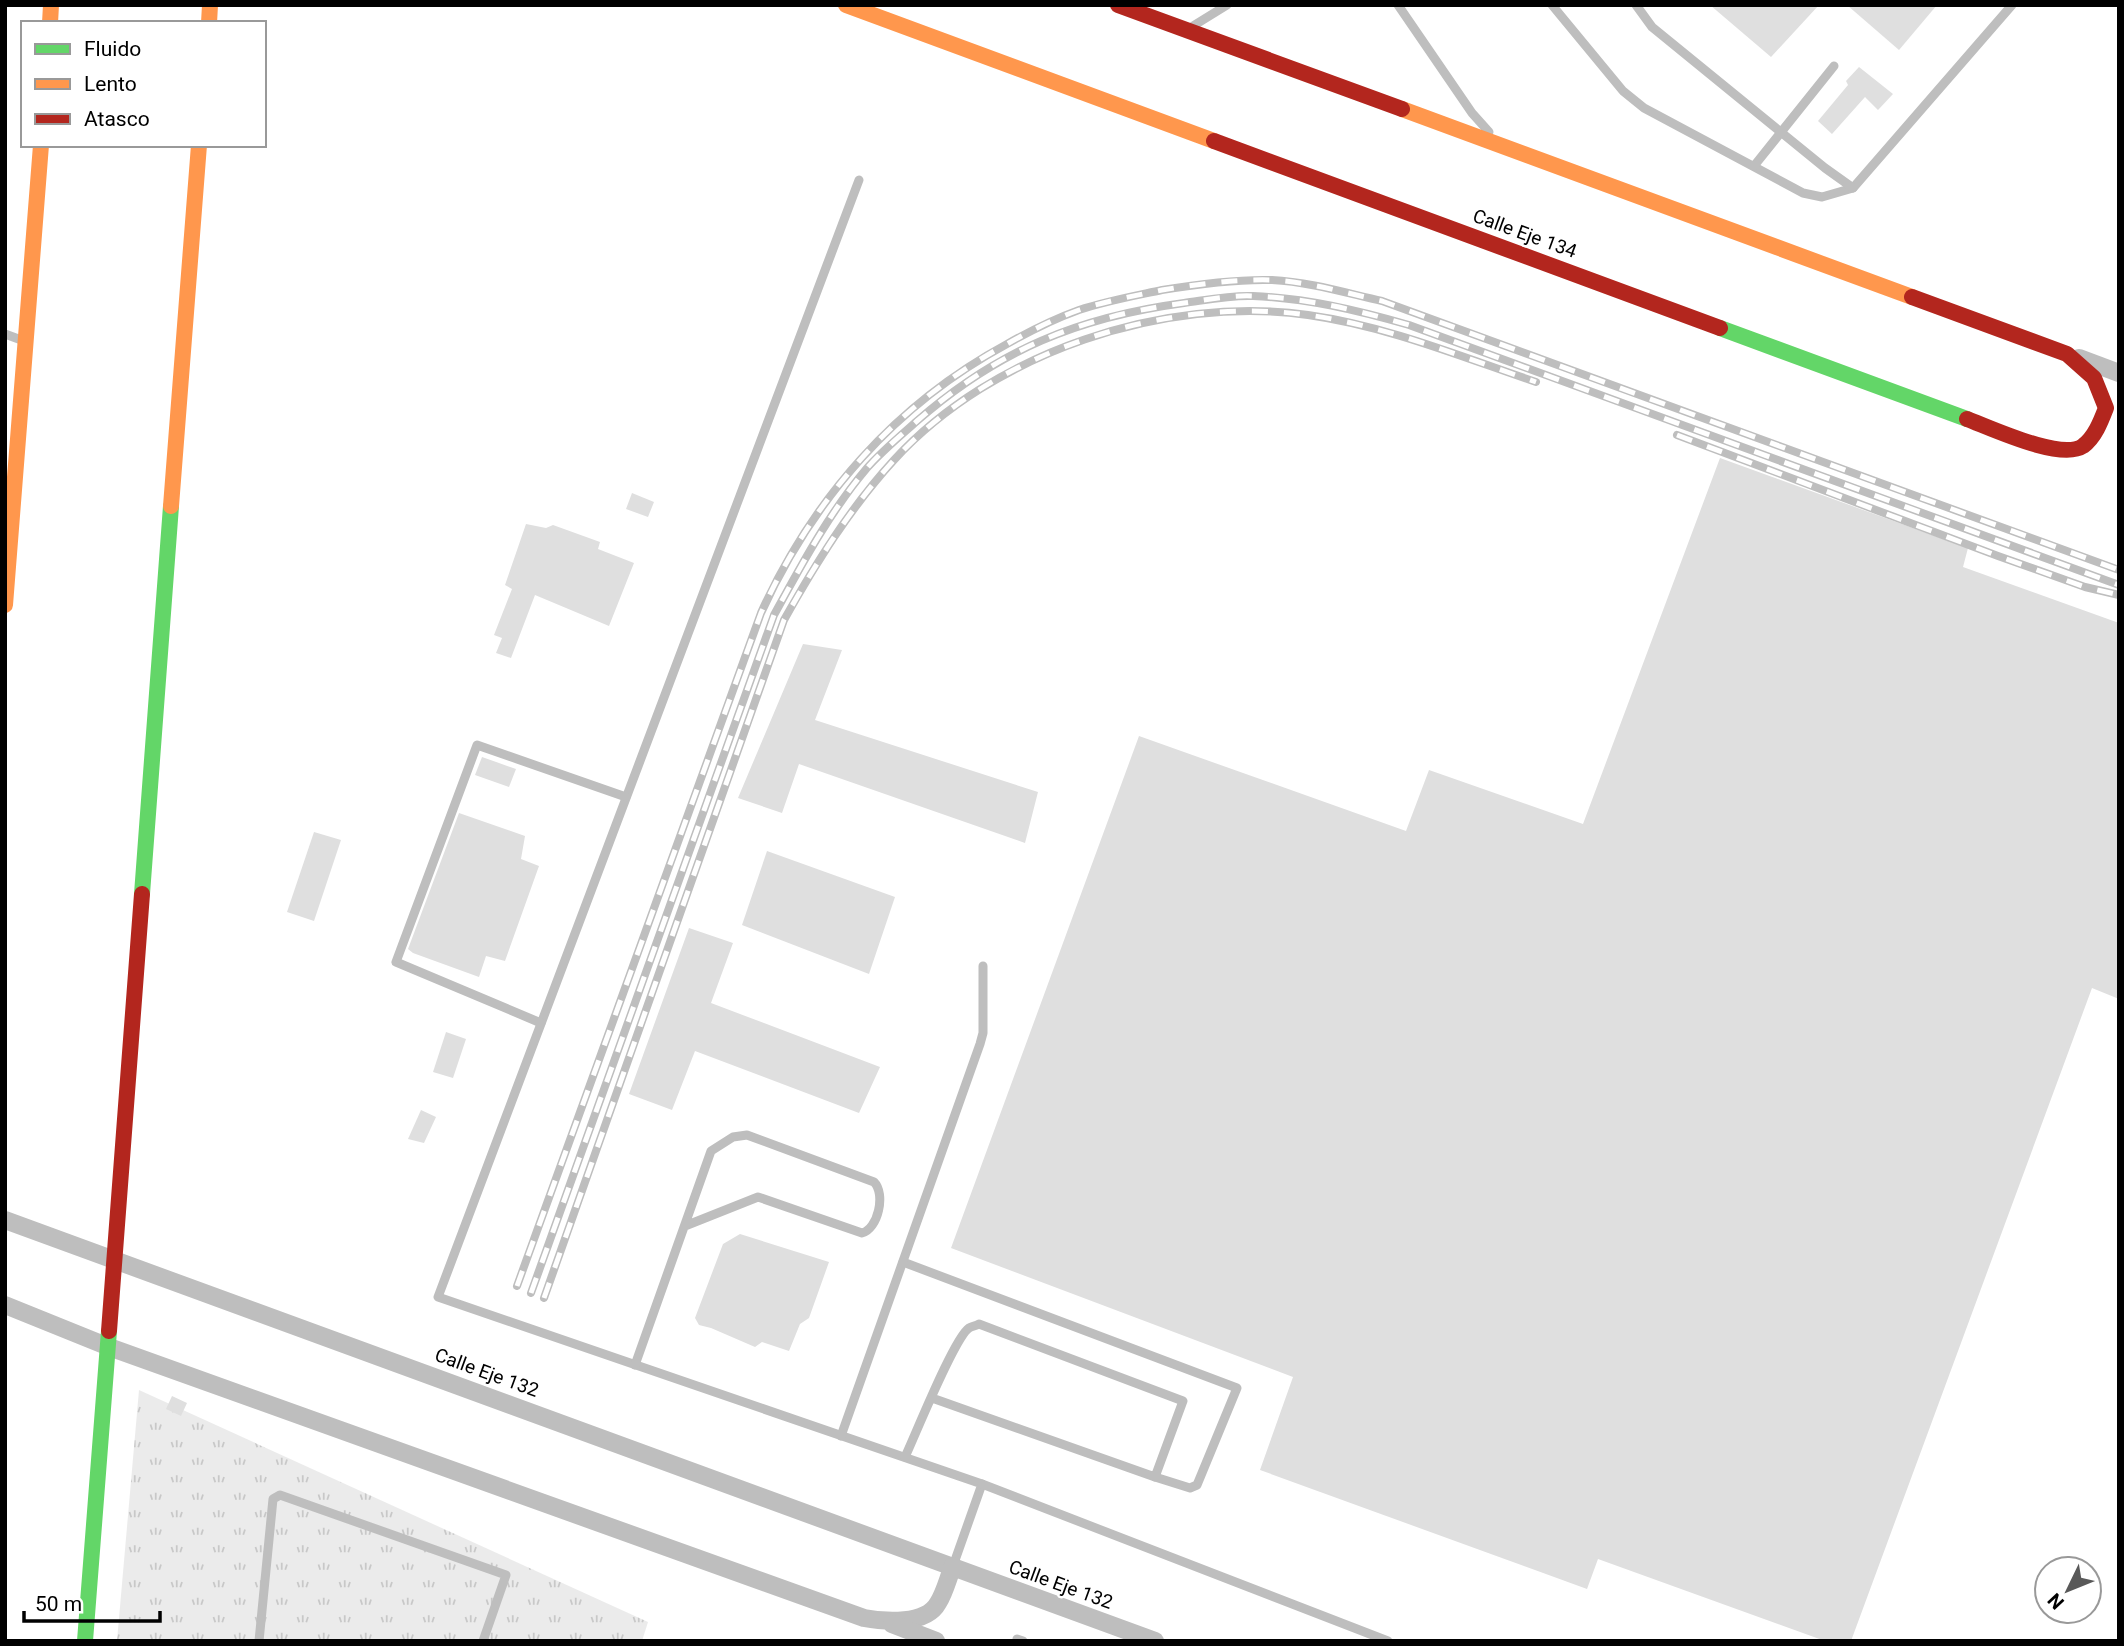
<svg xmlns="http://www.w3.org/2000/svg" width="2124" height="1646" font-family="Roboto,sans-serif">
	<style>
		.grass { fill: url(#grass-tufts) }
		.building { fill: #dfdfdf }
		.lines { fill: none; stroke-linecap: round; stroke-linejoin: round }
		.lane { stroke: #bebebe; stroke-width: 9 }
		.street { stroke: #bebebe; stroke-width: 18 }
		.fast { stroke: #63d668; stroke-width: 16 }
		.slow { stroke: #ff974d; stroke-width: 16 }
		.jam { stroke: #b3261e; stroke-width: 16 }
		.rail-casing { stroke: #bebebe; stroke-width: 8 }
		.rail { stroke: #fff; stroke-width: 5; stroke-dasharray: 16; stroke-linecap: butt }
		.labels { text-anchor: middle; stroke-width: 5; stroke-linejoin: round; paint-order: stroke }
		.street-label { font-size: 19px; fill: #000; stroke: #fff }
	</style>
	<defs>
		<pattern id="grass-tufts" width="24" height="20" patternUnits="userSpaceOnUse" patternTransform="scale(1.75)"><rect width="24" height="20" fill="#ebebeb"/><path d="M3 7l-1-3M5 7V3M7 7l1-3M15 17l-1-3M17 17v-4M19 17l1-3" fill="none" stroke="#c8c8c8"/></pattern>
	</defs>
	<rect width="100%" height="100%" fill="#fff"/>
	<!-- grass -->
	<path class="grass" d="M139 1390 648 1622 642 1641H117Z"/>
	<!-- building -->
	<g class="building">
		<path d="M1710 5H1819L1771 57Z"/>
		<path d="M1847 5H1937L1899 50Z"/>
		<path d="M1859 67 1893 94 1878 110 1865 97 1832 134 1818 121 1848 85 1846 81Z"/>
		<path d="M1720 458 1968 548 1963 567 2119 623V999L2092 988 1851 1641H1825L1598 1559 1587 1589 1260 1470 1293 1377 951 1248 1139 736 1406 831 1429 770 1583 824Z"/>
		<path d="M632 493 654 502 648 517 626 509Z"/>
		<path d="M526 524 546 528 553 525 600 542 598 549 634 563 609 626 535 595 511 658 496 653 502 638 494 635 512 589 505 585Z"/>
		<path d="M803 644 842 650 815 720 1038 792 1025 843 799 764 782 813 738 798Z"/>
		<path d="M482 757 516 769 509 787 475 775Z"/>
		<path d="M459 813 525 836 521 859 539 866 505 961 486 956 479 977 413 953 408 949Z"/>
		<path d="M314 832 341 840 314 921 287 912Z"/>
		<path d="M767 851 895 897 869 974 742 925Z"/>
		<path d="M689 928 733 943 711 1003 880 1067 859 1113 695 1051 672 1110 629 1094Z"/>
		<path d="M446 1032 466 1039 453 1078 433 1072Z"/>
		<path d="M421 1110 436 1117 424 1143 408 1139Z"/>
		<path d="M740 1234 829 1262 809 1318 800 1324 789 1351 762 1342 755 1347 711 1328 699 1325 695 1318 723 1244Z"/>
		<path d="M172 1396 187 1403 181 1416 166 1409Z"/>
	</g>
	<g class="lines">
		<!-- lane -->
		<g class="lane">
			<path d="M1398 5 1472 113 1489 132"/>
			<path d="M1552 5 1623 91 1644 108 1803 193 1822 197 1853 188 2012 5"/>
			<path d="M1636 5 1652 27 1825 168 1853 188"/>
			<path d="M1193 26 1227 5"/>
			<path d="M1754 166 1834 66"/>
			<path d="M859 180 438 1297 982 1484 953 1566"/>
			<path d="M5 334 24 341"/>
			<path d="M541 1023 396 962 477 745 626 797"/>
			<path d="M903 1262 1237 1388 1197 1485 1190 1488 1155 1477"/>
			<path d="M635 1365 711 1151 733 1137 747 1135 874 1182C886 1194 878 1229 862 1233L758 1197 685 1226"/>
			<path d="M841 1436 980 1044 983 1033V966"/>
			<path d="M905 1457C915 1436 954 1338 969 1328 972 1326 976 1326 979 1324L1183 1401 1155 1477 932 1398"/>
			<path d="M982 1484 1388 1641"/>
			<path d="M1017 1639 1023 1641"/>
			<path d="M259 1641 273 1499 280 1495 506 1575 483 1641"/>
		</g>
		<!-- street -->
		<g class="street">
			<path d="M2079 358 2119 373"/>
			<path d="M5 1220 1155 1641"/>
			<path d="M5 1305 109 1347 864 1618C885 1622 926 1625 938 1603 945 1592 948 1578 953 1566"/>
			<path d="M892 1624 936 1641"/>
		</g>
		<!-- fast -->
		<g class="fast">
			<path d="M1720 328 1967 419"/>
			<path d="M142 894 171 506"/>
			<path d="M85 1641 109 1331"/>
		</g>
		<!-- slow -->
		<g class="slow">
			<path d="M846 5 1214 141"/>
			<path d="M50 23 51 5"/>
			<path d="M209 23 210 5"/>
			<path d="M1402 109 1912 297"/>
			<path d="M171 506 199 145"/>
			<path d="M5 605 41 145"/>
		</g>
		<!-- jam -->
		<g class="jam">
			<path d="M1118 5 1402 109"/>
			<path d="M1214 141 1720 328"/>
			<path d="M1912 297 2067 354 2094 378 2106 408C2101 421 2095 437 2083 446 2061 461 1991 428 1967 419"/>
			<path d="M109 1331 142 894"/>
		</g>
		<defs>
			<g id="rail">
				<path d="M1677 435 1998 556 2085 587 2119 595"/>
				<path d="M517 1286 761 613C813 498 896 404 1007 344 1030 331 1054 319 1079 310 1106 301 1134 296 1162 290 1198 284 1236 279 1272 280 1310 282 1346 293 1382 301L2119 570"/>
				<path d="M531 1293 774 615C802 564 829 513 867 468 882 451 900 436 917 421 998 350 1079 317 1184 303 1206 300 1230 295 1253 296 1306 298 1357 310 1409 325L2119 585"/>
				<path d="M544 1298 784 620C816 563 850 508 894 460 993 352 1165 295 1308 315 1387 326 1462 357 1536 382"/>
			</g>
		</defs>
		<!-- rail casing -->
		<use href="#rail" class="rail-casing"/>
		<!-- rail -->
		<use href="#rail" class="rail"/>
	</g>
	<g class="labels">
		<!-- street labels -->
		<g class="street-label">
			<text transform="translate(1525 233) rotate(20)" y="7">Calle Eje 134</text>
			<text transform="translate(487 1372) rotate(20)" y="7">Calle Eje 132</text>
			<text transform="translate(1061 1584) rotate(20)" y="7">Calle Eje 132</text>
		</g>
	</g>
	<!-- border -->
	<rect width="2124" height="1646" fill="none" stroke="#000000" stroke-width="14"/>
	<!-- legend -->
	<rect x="21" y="21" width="245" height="126" fill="#ffffff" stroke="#999999" stroke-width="2"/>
	<rect x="35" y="44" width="35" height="10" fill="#63d668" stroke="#999999" stroke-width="2"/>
	<text x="84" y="56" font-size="21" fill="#000000">Fluido</text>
	<rect x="35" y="79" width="35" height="10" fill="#ff974d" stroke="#999999" stroke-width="2"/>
	<text x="84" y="91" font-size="21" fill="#000000">Lento</text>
	<rect x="35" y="114" width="35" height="10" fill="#b3261e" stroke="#999999" stroke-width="2"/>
	<text x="84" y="126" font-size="21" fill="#000000">Atasco</text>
	<!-- north arrow -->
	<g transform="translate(2068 1590) rotate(227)"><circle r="33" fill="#ffffff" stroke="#999999" stroke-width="2"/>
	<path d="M0-5L12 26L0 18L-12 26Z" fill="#595959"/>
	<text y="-10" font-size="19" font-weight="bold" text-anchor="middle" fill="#000000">N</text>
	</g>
	<!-- scale -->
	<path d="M24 1611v10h136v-10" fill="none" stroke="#000000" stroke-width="3.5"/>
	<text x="35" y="1611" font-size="21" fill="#000000" stroke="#ffffff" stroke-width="5" paint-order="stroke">50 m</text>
</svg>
